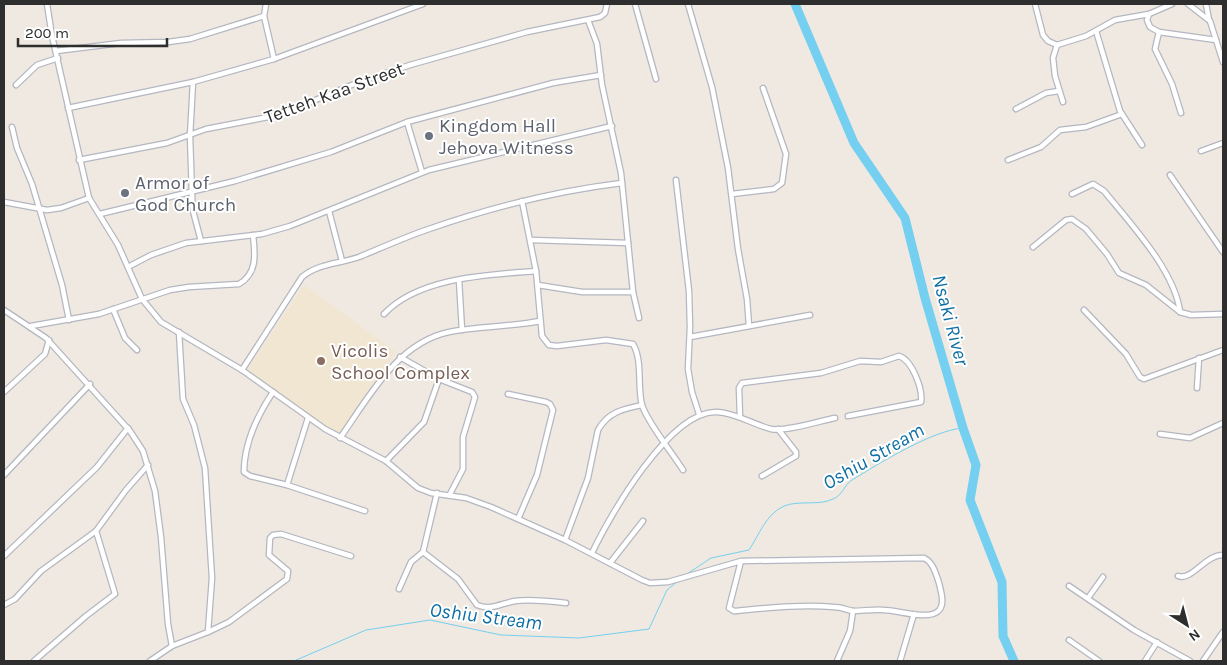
<svg xmlns="http://www.w3.org/2000/svg" width="1227" height="665" font-family="Karla,sans-serif">
	<style>
		.education { fill: #f0e6d1 }
		.lines { fill: none; stroke-linecap: round; stroke-linejoin: round }
		.stream { stroke: #75cff0; stroke-width: 1 }
		.river { stroke: #75cff0; stroke-width: 9 }
		.minor-casing { stroke: #b4b7c1; stroke-width: 7 }
		.minor { stroke: #fff; stroke-width: 4.5 }
		.worship-dot { fill: #6b7280; stroke: #fff; stroke-width: 2 }
		.education-dot { fill: #8d6e63; stroke: #fff; stroke-width: 2 }
		.labels { text-anchor: middle; stroke-width: 4; stroke-linejoin: round; paint-order: stroke }
		.street-label { font-size: 19px; fill: #2e2e2e; stroke: #fff }
		.worship-label { font-size: 19px; fill: #5b616d; stroke: #fff; text-anchor: start }
		.education-label { font-size: 19px; fill: #785e54; stroke: #fff; text-anchor: start }
		.water-label { font-size: 20px; font-style: italic; fill: #0d6fa3; stroke: #fff }
	</style>
	<rect width="100%" height="100%" fill="#efe9e1"/>
	<!-- education -->
	<path class="education" d="M304 285 396 352 340 435 247 370Z"/>
	<g class="lines">
		<!-- stream -->
		<g class="stream">
			<path d="M687 574 711 558 749 550C759 535 766 514 784 506 799 500 819 506 833 499 843 495 844 485 852 480 878 464 933 430 963 428"/>
			<path d="M294 661 366 630 430 620 501 635 579 638 649 629 667 590 678 581"/>
		</g>
		<!-- river -->
		<path class="river" d="M795 4 854 143 905 218 925 298 963 428 976 465 970 500 1002 582 1003 636 1014 661"/>
		<defs>
			<g id="minor">
				<path d="M47 4 52 36 89 198 118 245 142 299 161 322 242 370 325 429 386 461 418 488 431 493 466 498 491 507 565 540 642 580 650 583 668 582 741 561 924 558C933 562 936 574 939 583 941 592 946 606 937 612 926 620 897 610 884 610 874 609 863 611 853 611 847 610 841 607 834 607 801 604 767 608 734 611L729 608 741 561"/>
				<path d="M266 4 264 16 274 59"/>
				<path d="M635 4 656 79"/>
				<path d="M688 4 712 87 728 168 738 249 747 299 749 326"/>
				<path d="M1035 4 1043 35 1048 41 1057 45 1053 58 1055 76 1063 102"/>
				<path d="M1188 4 1210 21 1223 62"/>
				<path d="M1206 4 1209 20"/>
				<path d="M1149 14 1147 20 1150 27 1159 32 1155 49 1172 84 1181 113"/>
				<path d="M588 20 597 44 602 85 621 173 633 292 639 318"/>
				<path d="M1096 31 1120 111 1142 145"/>
				<path d="M1159 32 1216 40"/>
				<path d="M1057 45 1086 36 1115 20 1149 14 1172 4"/>
				<path d="M56 51 121 43 168 42 190 39 264 16"/>
				<path d="M193 82 190 136 192 195 193 211 201 241"/>
				<path d="M16 85 37 65 58 58"/>
				<path d="M68 108 193 82 274 59 423 4"/>
				<path d="M1016 109 1046 93 1059 91"/>
				<path d="M407 122 422 172"/>
				<path d="M12 127 17 148 32 184 62 285 69 320"/>
				<path d="M1201 151 1223 143"/>
				<path d="M79 160 167 143 206 129 279 115 359 82 410 65 527 32 600 17 605 13 607 4"/>
				<path d="M1008 160 1041 147 1060 130 1086 127 1122 114"/>
				<path d="M1170 175 1223 252"/>
				<path d="M676 180 689 291 690 327 688 369 692 392 699 414"/>
				<path d="M732 194 774 189 782 183 786 154 763 88"/>
				<path d="M1072 194 1093 184 1104 191C1130 223 1175 271 1180 312"/>
				<path d="M522 201 536 271 542 336 549 345 557 346 606 340 633 344C643 361 637 386 642 405 647 422 673 454 683 470"/>
				<path d="M4 202 47 210 61 208 89 198"/>
				<path d="M329 211 342 261"/>
				<path d="M100 214 235 181 331 152 407 122 553 83 601 75"/>
				<path d="M531 240 628 243"/>
				<path d="M1033 247 1066 220 1072 219 1086 229 1107 254 1119 273 1146 285 1180 312 1191 315 1223 314"/>
				<path d="M128 267 151 255 186 243 262 234 290 226 429 170 612 126"/>
				<path d="M459 280 462 330"/>
				<path d="M538 285 582 292H633"/>
				<path d="M113 309 125 338 137 350"/>
				<path d="M4 310 46 338 130 431 143 451 155 491 161 537 168 624 172 646"/>
				<path d="M1084 310 1126 354 1140 377 1144 379 1223 350"/>
				<path d="M384 314C419 277 487 275 536 271"/>
				<path d="M31 326 99 314 170 290 189 287 239 284C258 273 255 253 253 235"/>
				<path d="M690 337 810 315"/>
				<path d="M400 357 439 379 472 392 475 397 463 437V469L450 494"/>
				<path d="M242 370 302 277C319 263 339 264 359 257 381 248 403 238 426 230 489 208 555 191 622 183"/>
				<path d="M1197 388 1199 358"/>
				<path d="M4 392 45 354 49 340"/>
				<path d="M273 392C257 416 244 443 244 472L250 476 287 485 365 511"/>
				<path d="M508 394 546 402 550 404 553 410 537 475 518 519"/>
				<path d="M740 417 739 388 742 383 821 373 860 361 881 362 899 356C912 360 923 389 921 402L848 416"/>
				<path d="M1160 434 1190 438 1223 423"/>
				<path d="M340 438C369 397 397 343 449 332 479 326 510 327 540 321"/>
				<path d="M386 461 424 422 439 379"/>
				<path d="M4 475 90 384"/>
				<path d="M762 476 796 456V452L778 429"/>
				<path d="M287 485 308 418"/>
				<path d="M565 540 588 478 598 430C608 412 623 409 642 405"/>
				<path d="M423 552 458 579 477 605C491 611 502 603 515 601 532 599 549 601 566 603"/>
				<path d="M592 553C610 515 670 410 717 412 736 413 752 424 771 429 786 432 819 421 835 418"/>
				<path d="M4 556 97 467 128 428"/>
				<path d="M610 563 643 521"/>
				<path d="M1178 576C1192 581 1205 555 1223 555"/>
				<path d="M1069 586 1134 630 1190 661"/>
				<path d="M399 589 411 562 423 552 437 493"/>
				<path d="M1088 598 1103 577"/>
				<path d="M4 605 15 599 41 571 96 531 126 490 148 465"/>
				<path d="M208 632 229 622 287 579 288 571 269 555 270 538 273 535 281 534 351 556"/>
				<path d="M1069 640 1099 661"/>
				<path d="M34 661 86 616 115 594 96 531"/>
				<path d="M150 661 172 646 208 632 212 578 205 468 194 425 183 399 179 332"/>
				<path d="M837 661 850 631 853 611"/>
				<path d="M900 661 914 614"/>
				<path d="M1145 661 1157 642"/>
				<path d="M1203 661 1223 632"/>
			</g>
		</defs>
		<!-- minor casing -->
		<use href="#minor" class="minor-casing"/>
		<!-- minor -->
		<use href="#minor" class="minor"/>
	</g>
	<!-- markers -->
	<g class="worship-dot">
		<circle cx="429" cy="136" r="5"/>
		<circle cx="125" cy="193" r="5"/>
	</g>
	<circle class="education-dot" cx="321" cy="361" r="5"/>
	<g class="labels">
		<!-- street labels -->
		<g class="street-label">
			<text transform="translate(334 92) rotate(-20)" y="7">Tetteh Kaa Street</text>
		</g>
		<!-- worship labels -->
		<g class="worship-label">
			<text x="439" y="132">Kingdom Hall<tspan x="439" dy="22">Jehova Witness</tspan></text>
			<text x="135" y="189">Armor of<tspan x="135" dy="22">God Church</tspan></text>
		</g>
		<!-- education labels -->
		<g class="education-label">
			<text x="331" y="357">Vicolis<tspan x="331" dy="22">School Complex</tspan></text>
		</g>
		<!-- water labels -->
		<g class="water-label">
			<text transform="translate(951 320) rotate(75)" y="7">Nsaki River</text>
			<text transform="translate(873 456) rotate(-30)" y="7">Oshiu Stream</text>
			<text transform="translate(486 616) rotate(7)" y="7">Oshiu Stream</text>
		</g>
	</g>
	<!-- border -->
	<rect width="1227" height="665" fill="none" stroke="#2e2e2e" stroke-width="10"/>
	<!-- north arrow -->
	<g transform="translate(1187 625) rotate(144)" stroke="#ffffff" stroke-width="4" paint-order="stroke">
	<path d="M0-4L9 19L0 12L-9 19Z" fill="#2e2e2e"/>
	<text y="-8" font-size="14" font-weight="bold" text-anchor="middle" fill="#2e2e2e">N</text>
	</g>
	<!-- scale -->
	<path d="M18 38v8h149v-8" fill="none" stroke="#2e2e2e" stroke-width="2.5"/>
	<text x="25" y="38" font-size="15" fill="#2e2e2e" stroke="#ffffff" stroke-width="4" paint-order="stroke">200 m</text>
</svg>
